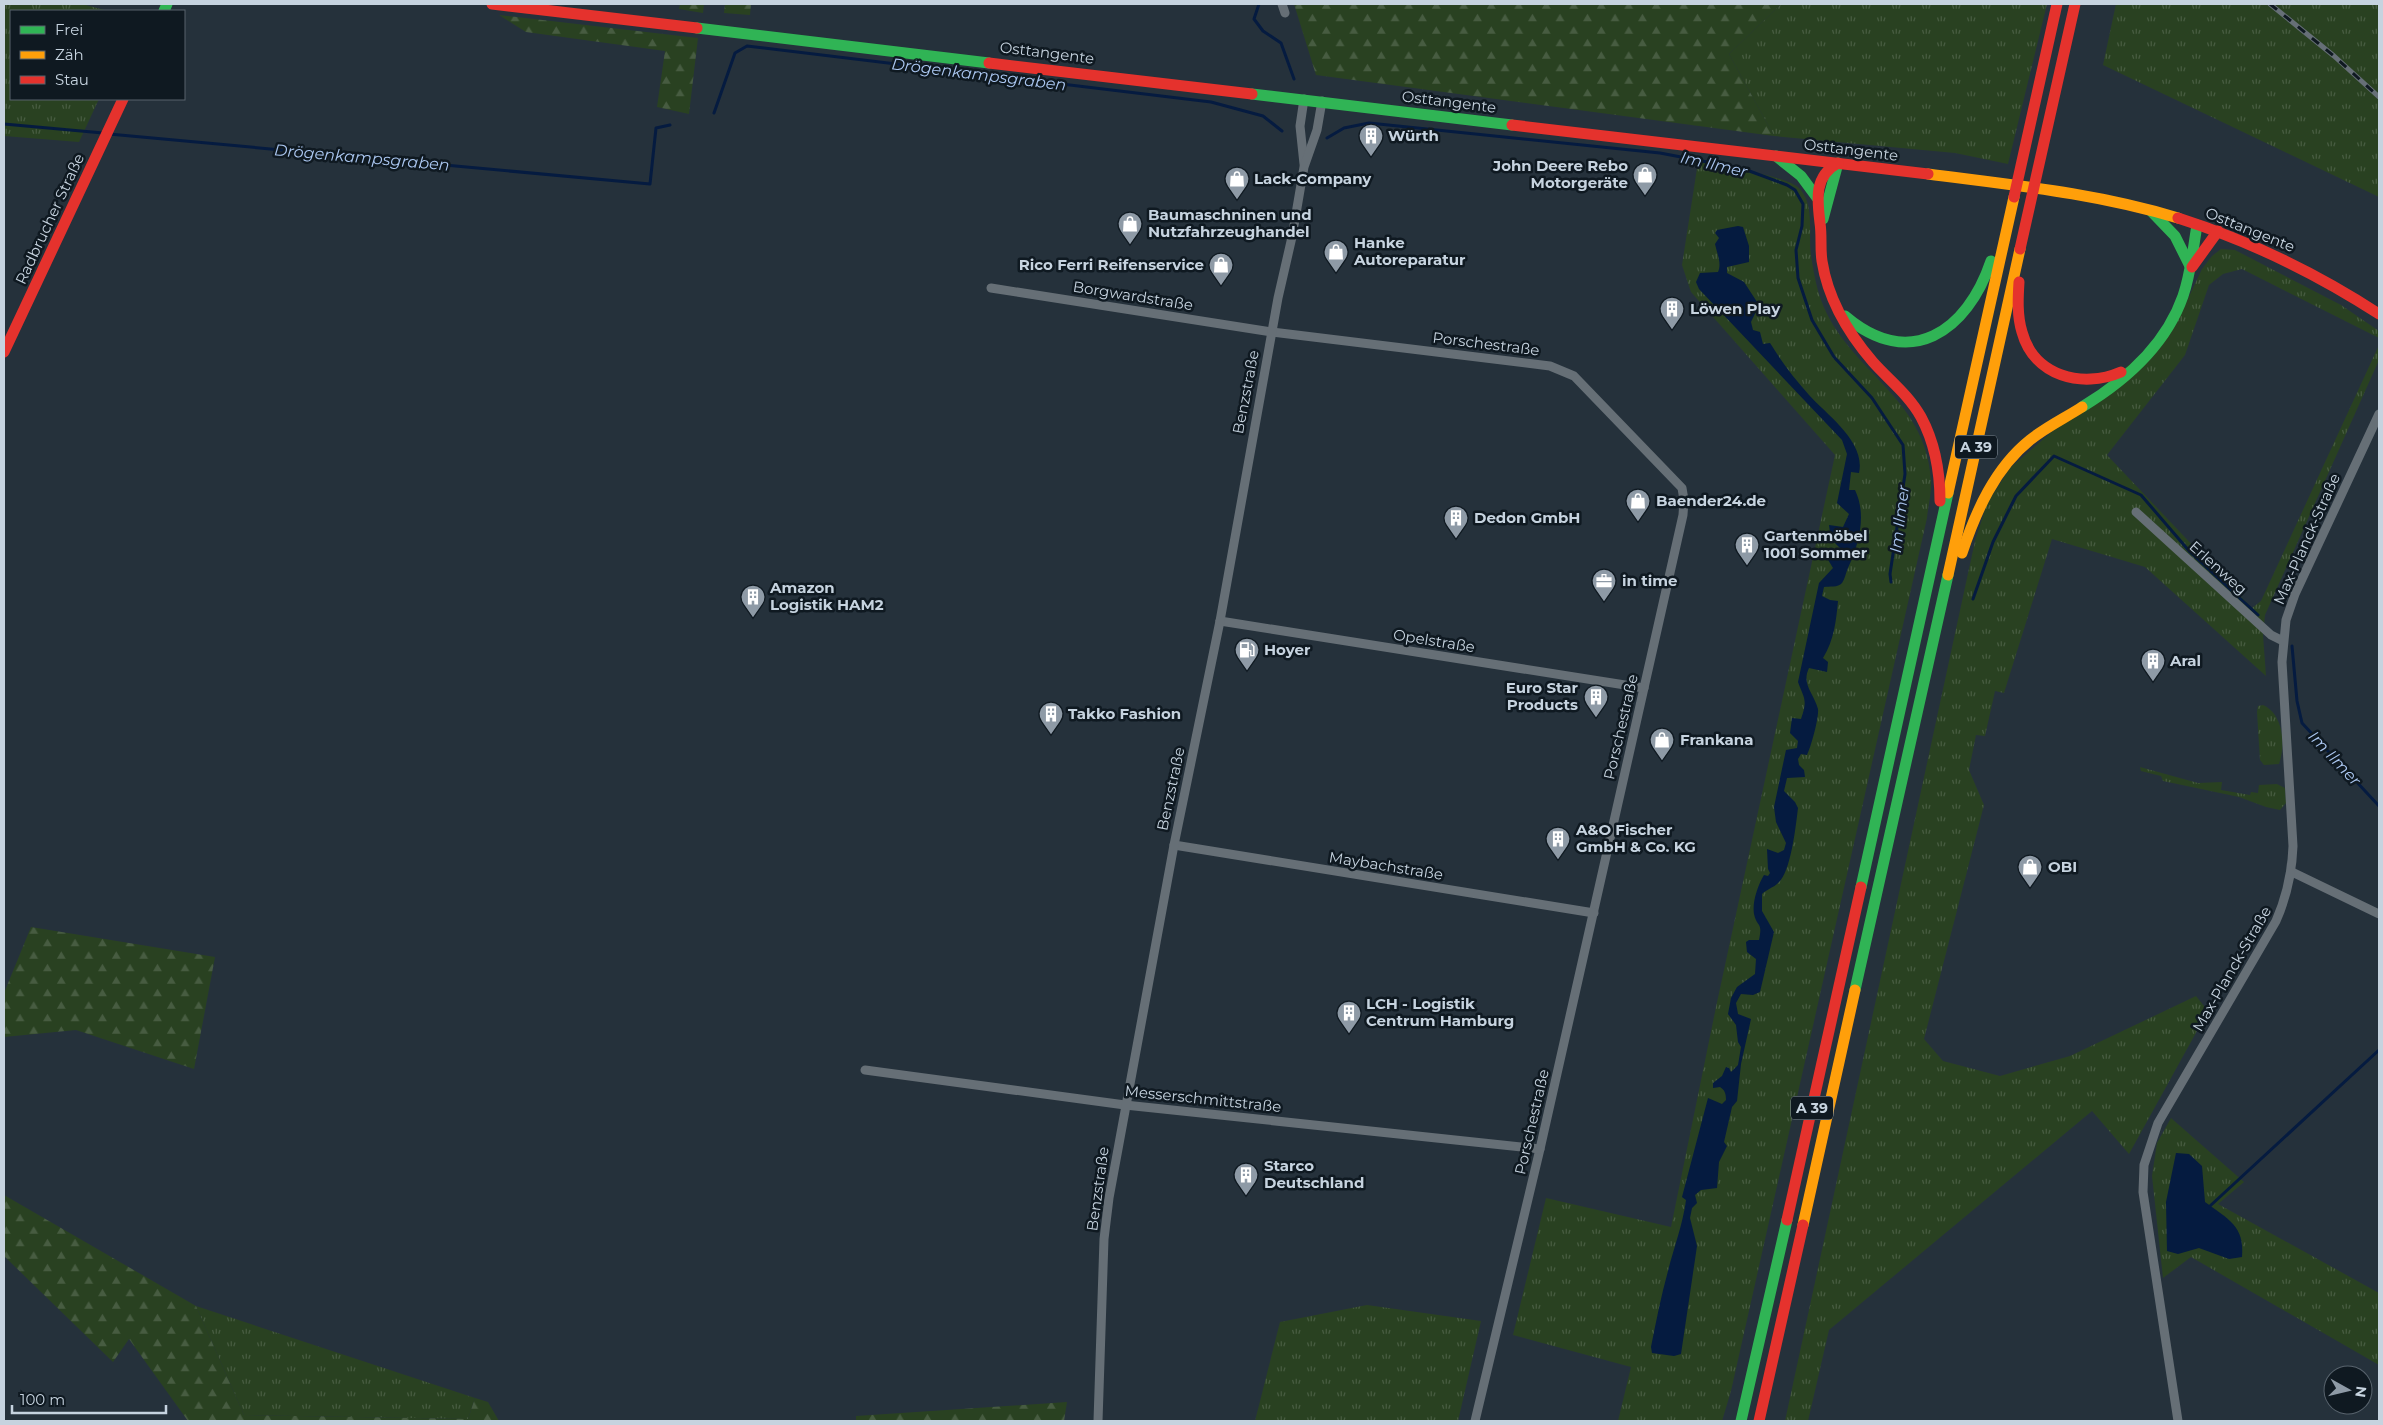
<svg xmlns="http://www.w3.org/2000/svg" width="2383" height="1425" font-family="Montserrat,sans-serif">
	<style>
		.grass { fill: url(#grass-tufts) }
		.forest { fill: url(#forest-firs) }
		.water { fill: #051b40 }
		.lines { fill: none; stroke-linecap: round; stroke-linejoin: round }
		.stream { stroke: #051b40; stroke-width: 3 }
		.street { stroke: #666f76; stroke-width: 9 }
		.fast { stroke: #30b455; stroke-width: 11 }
		.slow { stroke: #ff9f0a; stroke-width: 11 }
		.jam { stroke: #e5322d; stroke-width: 11 }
		.rail-casing { stroke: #666f77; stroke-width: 5 }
		.rail { stroke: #0f1921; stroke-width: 3; stroke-dasharray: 9; stroke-linecap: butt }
		.labels { text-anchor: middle; stroke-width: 5; stroke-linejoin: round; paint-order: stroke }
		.shield { fill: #0f1921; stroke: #8f9ba6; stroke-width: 1 }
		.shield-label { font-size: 14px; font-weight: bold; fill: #c6d3df }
		.street-label { font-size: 15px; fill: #c6d3df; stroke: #0f1921 }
		.poi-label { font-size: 15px; font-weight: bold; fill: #c6d3df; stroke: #0f1921; text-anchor: start }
		.water-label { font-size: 16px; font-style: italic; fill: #abc7f1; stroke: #0f1921 }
	</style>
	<defs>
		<pattern id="grass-tufts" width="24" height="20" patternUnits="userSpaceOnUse" patternTransform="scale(1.25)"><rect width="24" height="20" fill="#294121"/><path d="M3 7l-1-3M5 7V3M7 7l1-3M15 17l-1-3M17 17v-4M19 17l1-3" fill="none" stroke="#475c41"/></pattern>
		<pattern id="forest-firs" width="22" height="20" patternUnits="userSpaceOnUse" patternTransform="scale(1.25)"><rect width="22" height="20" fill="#294121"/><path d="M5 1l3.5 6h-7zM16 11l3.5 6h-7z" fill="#475c41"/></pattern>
	</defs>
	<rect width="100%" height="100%" fill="#25313b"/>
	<!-- grass -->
	<g class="grass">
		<path d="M4 4H82L108 11H11V99H99L79 142 4 136Z"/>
		<path d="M1781 4H2047L2008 164 1955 153 1774 136 1729 54Z"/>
		<path d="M2116 4H2379V197L2103 65Z"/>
		<path d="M1698 162C1719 166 1787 175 1800 189 1815 206 1808 234 1811 255 1813 269 1816 286 1821 300 1847 371 1926 396 1931 480 1932 492 1928 506 1927 518L1731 1391 1722 1421H1618L1631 1367 1513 1335 1546 1198 1671 1227 1716 1007 1835 455 1691 292 1682 265Z"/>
		<path d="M2221 249 2235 250 2341 305 2379 331V338L2242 269 2223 274 2209 285 2185 355 2107 455 2252 608 2261 601 2379 345V360L2265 615 2263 635 2266 676 2145 567 2052 539 2004 693 1995 691 1985 736 1976 735 1969 770 1984 805 1924 1039 1943 1061 2000 1076 2070 1056 2196 996 2208 1011 2129 1154 2092 1111 1829 1330 1808 1421H1785L1975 541 1987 504 2010 468 2176 324 2202 269 2212 256Z"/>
		<path d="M2263 705C2283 714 2286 744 2279 764L2264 765 2260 760 2257 712 2258 706Z"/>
		<path d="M2140 767 2198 783 2222 782 2221 790 2250 795 2251 792 2258 793 2259 785 2277 784 2285 788 2286 803 2280 810 2266 807 2239 797 2163 781 2161 776 2141 771Z"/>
		<path d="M2171 1118 2244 1182 2218 1204 2379 1293V1365L2191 1257 2163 1278 2152 1176 2157 1143Z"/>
		<path d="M1367 1305 1481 1321 1458 1421H1255L1280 1322Z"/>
		<path d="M196 1306 475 1398 468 1419 244 1415Z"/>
	</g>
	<!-- forest -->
	<g class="forest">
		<path d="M680 4H704L703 13 679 9Z"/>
		<path d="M725 4H751L750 15 724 13Z"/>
		<path d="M1294 4H1781L1729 54 1774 136 1316 75Z"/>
		<path d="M499 15 698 38 689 114 657 107 665 51 526 32Z"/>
		<path d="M31 927 215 957 194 1069 76 1030 4 1037V993Z"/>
		<path d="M4 1195 196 1306 244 1415 468 1419 475 1398 488 1402 499 1421H188L129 1339 113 1362 4 1256Z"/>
		<path d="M1067 1402 1064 1421H856V1416Z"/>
	</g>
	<!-- water -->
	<g class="water">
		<path d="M1738 226 1743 227 1749 246V262L1727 267V273L1744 282 1759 305 1751 322 1753 330 1760 332 1763 344 1770 343 1772 346C1783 364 1795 379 1809 395 1827 415 1866 442 1859 473L1851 472 1849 490H1855C1867 515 1859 544 1848 568 1846 572 1845 579 1842 583 1838 588 1829 586 1824 587L1822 596 1830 600 1838 601C1836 622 1834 640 1823 658L1828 662 1827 672 1809 668C1801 684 1814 694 1818 709 1819 718 1811 747 1807 755L1801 754 1798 759 1799 765 1804 770 1805 777 1787 778 1784 791 1795 802 1798 808C1796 824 1791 873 1778 883 1773 888 1767 889 1762 894V911L1774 932 1760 992 1753 995 1741 994 1736 1003 1738 1014 1751 1019 1741 1064 1737 1101 1732 1107 1724 1142 1727 1146 1719 1162 1717 1188 1701 1190 1695 1195 1697 1203 1692 1208 1690 1218 1697 1246 1681 1354 1674 1356 1652 1353 1651 1347C1656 1322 1661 1296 1668 1271 1674 1247 1683 1224 1686 1200L1682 1197 1708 1098 1722 1104 1726 1100C1726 1094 1725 1090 1720 1087L1713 1088V1083L1722 1076 1726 1067 1729 1068 1731 1072 1738 1065 1741 1047 1738 1042 1736 1025 1728 1014 1731 998 1737 987 1755 974 1756 959 1747 952 1746 942 1749 940H1759C1763 921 1757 928 1754 914 1752 902 1758 885 1764 875L1768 876 1770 873 1768 869 1767 849 1778 853 1784 850 1786 843 1776 822 1774 807 1786 750 1797 748 1798 741 1790 733 1792 718 1801 719C1808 699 1804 699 1798 682L1819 583 1833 568 1827 558 1829 555 1833 556 1840 552V548L1831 539 1829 525 1843 527 1849 514 1837 503 1847 454 1842 440 1699 289 1696 282 1700 273 1718 272C1722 263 1717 254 1715 244L1719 238 1715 233 1717 230Z"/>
		<path d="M2176 1153 2189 1154 2202 1166 2205 1202C2228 1219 2245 1226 2242 1257L2229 1259 2199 1248 2178 1254 2167 1251 2166 1202Z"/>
	</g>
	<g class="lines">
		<!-- stream -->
		<g class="stream">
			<path d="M1259 4 1254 19 1263 31 1281 43 1294 79"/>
			<path d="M714 113 735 53 747 46 1211 102 1263 116 1282 131"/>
			<path d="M4 124 103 133"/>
			<path d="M109 134 650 184 656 128 670 125"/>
			<path d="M1327 138 1344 128 1369 123 1660 153 1744 169 1787 185 1795 190 1803 204 1802 226 1796 250 1798 278 1812 320 1834 357 1872 398 1903 445 1905 474 1890 574 1891 582"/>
			<path d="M1973 599 1993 542 2016 496 2054 456 2141 495 2190 552 2258 615"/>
			<path d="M2292 646 2297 701 2302 723 2379 806"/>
			<path d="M2210 1206 2379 1050"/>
		</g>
		<!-- street -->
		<g class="street">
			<path d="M1282 4 1285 13"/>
			<path d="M1304 164 1300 126 1304 99"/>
			<path d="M991 288 1272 332 1550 366 1574 376 1682 488 1684 500 1683 515 1540 1149 1475 1421"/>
			<path d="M2136 512 2271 635 2283 641"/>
			<path d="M1220 621 1644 688"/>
			<path d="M1174 845 1594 913"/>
			<path d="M2292 872 2379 914"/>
			<path d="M865 1070 1125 1105 1540 1149"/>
			<path d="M1098 1421 1104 1239 1109 1198 1174 845 1220 621 1278 298 1292 237 1304 167 1317 130 1322 101"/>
			<path d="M2178 1421 2143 1192 2144 1165 2158 1123 2276 921C2287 896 2292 873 2293 846L2282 662 2286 620 2295 594 2379 414"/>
		</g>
		<!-- fast -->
		<g class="fast">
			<path d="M164 11 167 4"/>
			<path d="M697 28 989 63"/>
			<path d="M1252 94 1512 125"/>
			<path d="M1776 156 1801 176 1818 199"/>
			<path d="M2151 211 2175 236 2190 266"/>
			<path d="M1823 219 1838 163"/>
			<path d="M1845 316C1910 371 1967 332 1991 261"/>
			<path d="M2082 407C2125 381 2166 345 2183 296 2191 273 2193 249 2197 225"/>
			<path d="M1861 887 1948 493"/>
			<path d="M1855 990 1948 575"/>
			<path d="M1741 1421 1787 1220"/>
		</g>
		<!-- slow -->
		<g class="slow">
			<path d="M1928 174C2012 185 2096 193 2178 218"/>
			<path d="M1948 493 2014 197"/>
			<path d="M1962 553C1976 511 1995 468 2030 440 2046 427 2065 418 2082 407"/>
			<path d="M1948 575 2020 249"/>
			<path d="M1803 1225 1855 990"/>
		</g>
		<!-- jam -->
		<g class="jam">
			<path d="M492 4 697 28"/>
			<path d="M989 63 1252 94"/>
			<path d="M1512 125 1928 174"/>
			<path d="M1838 163C1814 176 1817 199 1820 223 1822 236 1820 248 1822 261 1828 299 1848 333 1873 362 1889 380 1909 395 1921 417 1935 443 1940 471 1940 501"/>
			<path d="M2014 197 2057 4"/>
			<path d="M2178 218C2250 241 2316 273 2379 314"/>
			<path d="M2020 249 2075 4"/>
			<path d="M2192 267 2218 231"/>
			<path d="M2019 282C2018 298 2017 316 2022 332 2034 376 2082 389 2121 372"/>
			<path d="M4 352 123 99"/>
			<path d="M1787 1220 1861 887"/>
			<path d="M1759 1421 1803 1225"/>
		</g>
		<defs>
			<path id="rail" d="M2270 4 2334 56 2379 97"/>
		</defs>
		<!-- rail casing -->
		<use href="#rail" class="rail-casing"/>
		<!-- rail -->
		<use href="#rail" class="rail"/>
	</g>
	<!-- icons -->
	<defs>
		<symbol id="building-pin" viewBox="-11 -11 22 30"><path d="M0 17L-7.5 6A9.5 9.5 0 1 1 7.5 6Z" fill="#8e9aa6" stroke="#0f1921"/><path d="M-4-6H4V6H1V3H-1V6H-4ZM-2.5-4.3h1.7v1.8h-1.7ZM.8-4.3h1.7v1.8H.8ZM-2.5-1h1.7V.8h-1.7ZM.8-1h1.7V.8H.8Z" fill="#fff"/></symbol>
		<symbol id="shop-pin" viewBox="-11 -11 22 30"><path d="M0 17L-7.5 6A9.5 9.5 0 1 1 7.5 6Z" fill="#8e9aa6" stroke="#0f1921"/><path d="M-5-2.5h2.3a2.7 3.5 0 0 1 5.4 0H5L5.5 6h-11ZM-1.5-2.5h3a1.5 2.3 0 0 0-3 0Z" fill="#fff"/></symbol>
		<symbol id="office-pin" viewBox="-11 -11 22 30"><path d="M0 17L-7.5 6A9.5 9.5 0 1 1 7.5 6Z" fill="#8e9aa6" stroke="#0f1921"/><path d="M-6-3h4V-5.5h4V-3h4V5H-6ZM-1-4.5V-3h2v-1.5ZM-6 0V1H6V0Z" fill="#fff"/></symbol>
		<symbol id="fuel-pin" viewBox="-11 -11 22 30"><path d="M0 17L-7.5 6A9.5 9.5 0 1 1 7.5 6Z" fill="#8e9aa6" stroke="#0f1921"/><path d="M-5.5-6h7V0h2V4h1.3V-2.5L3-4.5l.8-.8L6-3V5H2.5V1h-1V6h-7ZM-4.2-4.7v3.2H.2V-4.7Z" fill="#fff"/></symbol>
	</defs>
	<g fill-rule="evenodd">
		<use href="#building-pin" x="1357" y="122" width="28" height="38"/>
		<use href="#shop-pin" x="1631" y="161" width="28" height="38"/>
		<use href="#shop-pin" x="1223" y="165" width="28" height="38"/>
		<use href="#shop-pin" x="1116" y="210" width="28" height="38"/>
		<use href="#shop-pin" x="1322" y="238" width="28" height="38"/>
		<use href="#shop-pin" x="1207" y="251" width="28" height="38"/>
		<use href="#building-pin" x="1658" y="295" width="28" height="38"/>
		<use href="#shop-pin" x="1624" y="487" width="28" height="38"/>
		<use href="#building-pin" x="1442" y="504" width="28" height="38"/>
		<use href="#building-pin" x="1733" y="531" width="28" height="38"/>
		<use href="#office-pin" x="1590" y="567" width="28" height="38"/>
		<use href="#building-pin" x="739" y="583" width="28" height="38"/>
		<use href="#fuel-pin" x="1233" y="636" width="28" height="38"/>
		<use href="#building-pin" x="2139" y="647" width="28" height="38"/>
		<use href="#building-pin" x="1582" y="683" width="28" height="38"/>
		<use href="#building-pin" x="1037" y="700" width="28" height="38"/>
		<use href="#shop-pin" x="1648" y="726" width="28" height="38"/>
		<use href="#building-pin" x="1544" y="825" width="28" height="38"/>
		<use href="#shop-pin" x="2016" y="853" width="28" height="38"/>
		<use href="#building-pin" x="1335" y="999" width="28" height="38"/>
		<use href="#building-pin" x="1232" y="1161" width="28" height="38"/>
	</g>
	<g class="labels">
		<!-- shield labels -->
		<g class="shield">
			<rect x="1955" y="435.5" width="42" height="23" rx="4"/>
			<rect x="1791" y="1096.5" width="42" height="23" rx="4"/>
		</g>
		<g class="shield-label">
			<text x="1976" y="452">A 39</text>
			<text x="1812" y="1113">A 39</text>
		</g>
		<!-- street labels -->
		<g class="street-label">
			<text transform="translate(1047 53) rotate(7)" y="5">Osttangente</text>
			<text transform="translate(1449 102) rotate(7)" y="5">Osttangente</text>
			<text transform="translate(1851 150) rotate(7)" y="5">Osttangente</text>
			<text transform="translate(50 219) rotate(-65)" y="5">Radbrucher Straße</text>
			<text transform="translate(2250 230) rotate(22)" y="5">Osttangente</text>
			<text transform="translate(1133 296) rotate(9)" y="5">Borgwardstraße</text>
			<text transform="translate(1486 344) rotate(7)" y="5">Porschestraße</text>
			<text transform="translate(1246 392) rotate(-79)" y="5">Benzstraße</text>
			<text transform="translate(2307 539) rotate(-66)" y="5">Max-Planck-Straße</text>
			<text transform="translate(2218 568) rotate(42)" y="5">Erlenweg</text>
			<text transform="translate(1434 641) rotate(9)" y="5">Opelstraße</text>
			<text transform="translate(1621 727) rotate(-77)" y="5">Porschestraße</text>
			<text transform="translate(1171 789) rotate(-78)" y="5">Benzstraße</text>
			<text transform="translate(1386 866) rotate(9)" y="5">Maybachstraße</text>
			<text transform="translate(2232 969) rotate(-60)" y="5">Max-Planck-Straße</text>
			<text transform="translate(1203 1099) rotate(6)" y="5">Messerschmittstraße</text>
			<text transform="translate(1532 1122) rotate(-77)" y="5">Porschestraße</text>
			<text transform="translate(1098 1189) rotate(-82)" y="5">Benzstraße</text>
		</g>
		<!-- poi labels -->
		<g class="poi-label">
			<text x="1388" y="141">Würth</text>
			<text x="1628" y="171" text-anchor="end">John Deere Rebo<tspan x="1628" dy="17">Motorgeräte</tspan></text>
			<text x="1254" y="184">Lack-Company</text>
			<text x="1148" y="220">Baumaschninen und<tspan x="1148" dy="17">Nutzfahrzeughandel</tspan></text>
			<text x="1354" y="248">Hanke<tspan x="1354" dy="17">Autoreparatur</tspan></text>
			<text x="1204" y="270" text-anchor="end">Rico Ferri Reifenservice</text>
			<text x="1690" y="314">Löwen Play</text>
			<text x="1656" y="506">Baender24.de</text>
			<text x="1474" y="523">Dedon GmbH</text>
			<text x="1764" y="541">Gartenmöbel<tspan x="1764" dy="17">1001 Sommer</tspan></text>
			<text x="1622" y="586">in time</text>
			<text x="770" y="593">Amazon<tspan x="770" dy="17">Logistik HAM2</tspan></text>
			<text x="1264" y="655">Hoyer</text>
			<text x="2170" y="666">Aral</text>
			<text x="1578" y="693" text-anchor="end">Euro Star<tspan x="1578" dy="17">Products</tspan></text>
			<text x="1068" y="719">Takko Fashion</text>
			<text x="1680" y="745">Frankana</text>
			<text x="1576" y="835">A&amp;O Fischer<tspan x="1576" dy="17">GmbH &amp; Co. KG</tspan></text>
			<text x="2048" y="872">OBI</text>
			<text x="1366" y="1009">LCH - Logistik<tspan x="1366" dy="17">Centrum Hamburg</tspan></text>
			<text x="1264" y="1171">Starco<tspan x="1264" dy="17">Deutschland</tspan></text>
		</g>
		<!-- water labels -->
		<g class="water-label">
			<text transform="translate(979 74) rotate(7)" y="6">Drögenkampsgraben</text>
			<text transform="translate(362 157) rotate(5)" y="6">Drögenkampsgraben</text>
			<text transform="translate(1714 164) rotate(13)" y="6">Im Ilmer</text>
			<text transform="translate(1899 519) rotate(-83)" y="6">Im Ilmer</text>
			<text transform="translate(2335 758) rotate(47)" y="6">Im Ilmer</text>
		</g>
	</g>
	<!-- border -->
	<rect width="2383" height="1425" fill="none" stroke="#c6d3df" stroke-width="10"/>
	<!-- legend -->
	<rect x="10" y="10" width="175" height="90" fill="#0f1921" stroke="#58636d"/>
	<rect x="20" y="26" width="25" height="8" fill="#30b455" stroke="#58636d"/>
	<text x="55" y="35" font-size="15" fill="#c6d3df">Frei</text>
	<rect x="20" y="51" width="25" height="8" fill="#ff9f0a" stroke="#58636d"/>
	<text x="55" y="60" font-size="15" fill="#c6d3df">Zäh</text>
	<rect x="20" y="76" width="25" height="8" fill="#e5322d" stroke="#58636d"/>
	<text x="55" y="85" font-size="15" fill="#c6d3df">Stau</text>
	<!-- north arrow -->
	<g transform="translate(2348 1390) rotate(98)"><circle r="24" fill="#0f1921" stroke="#58636d"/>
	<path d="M0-4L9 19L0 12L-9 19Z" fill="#8e9aa6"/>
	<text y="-8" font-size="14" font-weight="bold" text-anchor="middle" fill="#c6d3df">N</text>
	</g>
	<!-- scale -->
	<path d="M12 1405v8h154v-8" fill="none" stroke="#c6d3df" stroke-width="2.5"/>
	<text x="20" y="1405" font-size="15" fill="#c6d3df" stroke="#0f1921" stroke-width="4" paint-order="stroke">100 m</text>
</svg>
